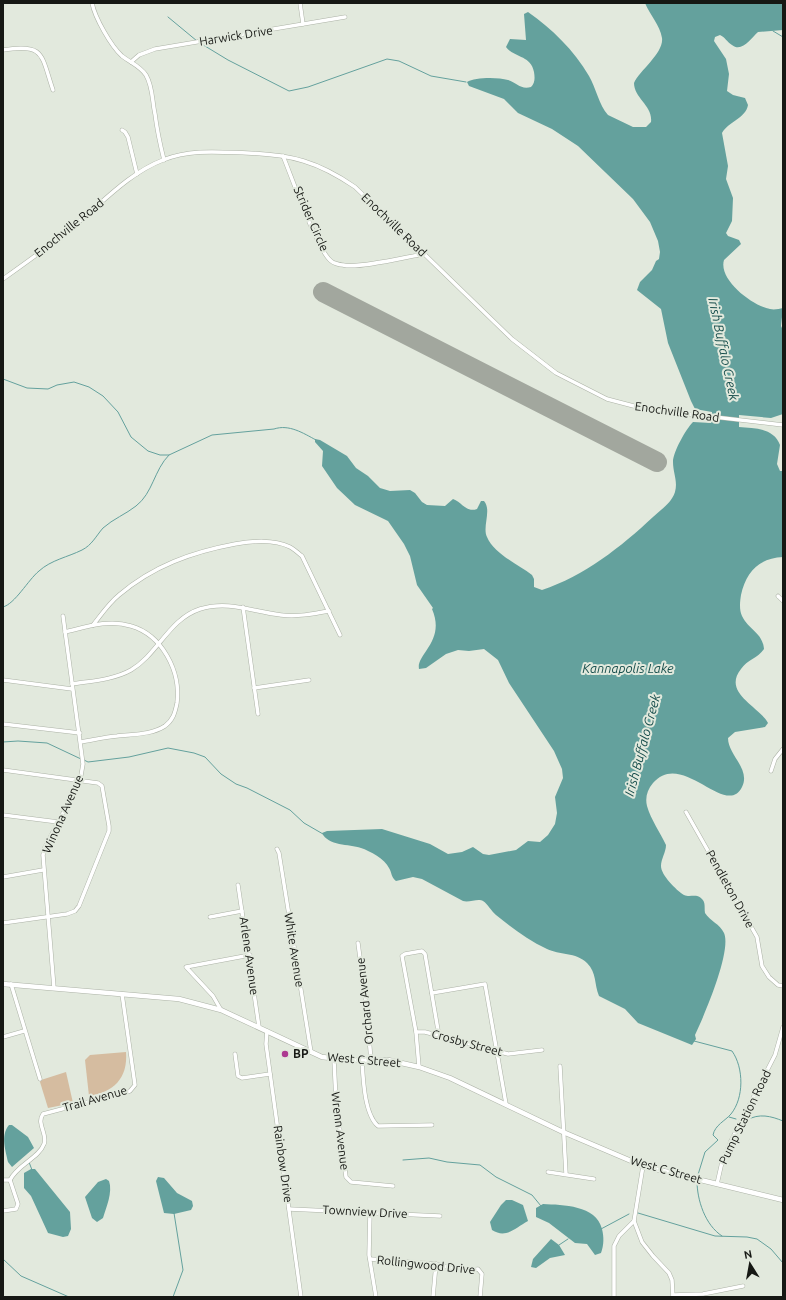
<svg xmlns="http://www.w3.org/2000/svg" width="786" height="1300" font-family="Ubuntu,sans-serif">
	<style>
		.green { fill: #d5bca0 }
		.water { fill: #64a19d }
		.lines { fill: none; stroke-linecap: round; stroke-linejoin: round }
		.stream { stroke: #64a19d; stroke-width: 1 }
		.runway { stroke: #a2a79e; stroke-width: 20 }
		.minor-casing { stroke: #acb2a6; stroke-width: 4.5 }
		.major-casing { stroke: #acb2a6; stroke-width: 5.5 }
		.minor { stroke: #fff; stroke-width: 3.5 }
		.major { stroke: #fff; stroke-width: 4.5 }
		.poi-dot { fill: #ad3991; stroke: #e2e9dd; stroke-width: 1.5 }
		.labels { text-anchor: middle; stroke-width: 4; stroke-linejoin: round; paint-order: stroke }
		.street-label { font-size: 12px; fill: #161814; stroke: #e2e9dd }
		.poi-label { font-size: 12px; font-weight: bold; fill: #161814; stroke: #e2e9dd; text-anchor: start }
		.water-label { font-size: 13px; font-style: italic; fill: #174e4c; stroke: #e2e9dd }
	</style>
	<rect width="100%" height="100%" fill="#e2e9dd"/>
	<!-- green -->
	<g class="green">
		<path d="M126 1052C128 1079 113 1092 89 1096L85 1060 90 1055Z"/>
		<path d="M66 1072 73 1103 48 1108 40 1082 41 1080Z"/>
	</g>
	<!-- water -->
	<g class="water">
		<path d="M645 3H783V30L758 32C751 38 742 53 732 45 727 42 725 37 720 35L715 37 714 41 726 59 729 74 727 91 733 95 745 98 748 105C746 118 728 122 722 133L728 166 726 179 733 198 732 221 726 233 728 236 739 240 741 244 724 260C718 280 753 306 770 309 774 310 779 309 783 308L781 326 783 330V414L771 418 739 415V427C754 428 774 428 780 445L777 464 780 471H783V557C759 558 746 572 741 595 740 601 739 610 742 616 748 629 763 633 764 649 758 658 747 660 741 669 722 693 759 706 768 723L765 727 735 732 728 738C728 755 751 769 742 787 726 819 682 749 653 783 647 790 645 798 647 806 651 820 660 832 666 845 666 852 661 859 661 866 661 875 676 890 684 895 690 898 696 893 702 899 706 903 704 908 705 913 710 921 720 924 724 933 732 951 704 1016 695 1035L696 1039 692 1045 638 1023 625 1009 599 996C594 984 597 973 587 963 576 952 559 955 547 949 528 940 512 928 496 915 491 911 488 904 483 901 478 898 469 903 463 901L422 879 413 877 396 881C391 877 392 873 389 868 385 859 370 851 361 848 349 844 328 846 322 833L327 831 382 829 430 844 448 854 462 852 473 847 483 854 489 855 516 850 528 841 540 842 548 835 555 824 557 813 555 797 563 778 562 769 554 751 509 683 498 660 484 649 469 651 458 650 446 654 426 668 419 669C416 654 446 641 432 609L433 608 417 585 410 556 404 544 388 521 355 505 337 488 322 466 323 451 315 442V439L320 440 347 456 356 468 368 476 380 488 390 491 410 490 415 493 422 502 427 505 445 506 453 499C462 502 466 513 477 509L481 501H484C492 510 482 527 487 537 494 554 518 564 532 575L534 579V587L542 590C584 576 621 547 653 517 661 509 671 504 675 492 678 481 673 473 673 462 673 452 686 429 693 422L711 423 712 412 695 409 691 401 668 343 661 309 637 290 640 282 652 270 656 261 659 259 660 252 658 241 650 222 633 199 578 146 552 129 518 113 504 99 469 86 467 82C475 77 498 77 508 80 517 83 521 90 531 87 535 83 535 78 534 72 531 55 514 58 506 47L510 39 526 40 524 14 528 12C552 29 574 50 589 76 596 88 599 105 608 115L633 127H646L651 122C653 106 634 98 634 83 640 70 664 53 662 38 660 25 650 15 645 3Z"/>
		<path d="M9 1125H12L28 1137 34 1148 12 1167 8 1162C6 1151 0 1136 9 1125Z"/>
		<path d="M31 1169H35L70 1212 71 1229 68 1236 63 1237 48 1233 31 1196 24 1188V1173Z"/>
		<path d="M158 1177 164 1178 177 1193 192 1201 193 1206 191 1210 174 1214 164 1213 156 1181Z"/>
		<path d="M106 1179 109 1181C113 1192 106 1208 103 1218L97 1222 92 1218 85 1197 98 1182Z"/>
		<path d="M506 1200H512L523 1205 528 1221C515 1228 506 1239 492 1230L490 1222 501 1205Z"/>
		<path d="M543 1204C563 1205 596 1205 602 1229 604 1237 604 1245 601 1253L595 1255 587 1244 575 1243 549 1223 536 1217V1208Z"/>
		<path d="M551 1239 559 1245 565 1255 550 1258 536 1268 531 1267 533 1259Z"/>
	</g>
	<g class="lines">
		<!-- stream -->
		<g class="stream">
			<path d="M168 17 197 41"/>
			<path d="M773 31 783 37"/>
			<path d="M200 43 228 60 289 91 308 87 387 59 399 61 431 76 466 82"/>
			<path d="M3 379 27 388 48 389 57 385 74 382 89 387 103 396 118 412 131 437 148 451 160 455H169L212 435 274 429C289 424 303 433 316 440"/>
			<path d="M3 607C15 604 28 580 39 571 51 560 68 557 82 550 92 545 96 536 103 528 113 519 126 514 136 506 153 493 154 470 169 455"/>
			<path d="M3 742 18 741 47 743 81 759"/>
			<path d="M84 760 88 762 129 757 168 748 194 753 205 757 221 774 236 784 247 788 290 810 304 823 323 834"/>
			<path d="M694 1041 732 1051C744 1068 744 1098 731 1114 725 1121 715 1125 713 1135L718 1140 705 1152 697 1178"/>
			<path d="M729 1117 736 1119"/>
			<path d="M747 1120C759 1113 771 1116 783 1121"/>
			<path d="M403 1160 429 1158 447 1162 480 1165 496 1177 532 1195 541 1206"/>
			<path d="M29 1162 32 1170"/>
			<path d="M697 1181C697 1200 705 1225 722 1236"/>
			<path d="M638 1213 715 1236 747 1237 757 1239 771 1249 783 1263"/>
			<path d="M601 1229 629 1214"/>
			<path d="M559 1245 568 1239"/>
			<path d="M3 1259 21 1276 69 1297"/>
			<path d="M173 1297 183 1270 174 1213"/>
		</g>
		<!-- runway -->
		<path class="runway" d="M323 292 657 462"/>
		<defs>
			<g id="minor">
				<path d="M92 3C95 18 111 46 122 56 131 63 140 66 146 75 153 87 152 101 155 114 157 130 160 144 164 160"/>
				<path d="M300 3 303 24"/>
				<path d="M3 50C45 43 41 55 53 90"/>
				<path d="M131 62 139 55 155 49 345 17"/>
				<path d="M122 130 125 132 128 137 137 174"/>
				<path d="M283 156C291 175 317 250 331 261 333 263 340 265 343 265 358 269 406 257 424 254"/>
				<path d="M3 279C27 262 51 245 74 226 102 203 129 173 163 160 190 149 219 152 247 153 292 155 317 161 355 187L512 339 556 373 607 399 645 409 783 425"/>
				<path d="M778 596 783 601"/>
				<path d="M243 607 258 714"/>
				<path d="M93 625C101 615 109 603 119 595 153 566 192 552 235 544 253 541 273 539 290 547 294 549 298 553 302 556L340 635"/>
				<path d="M65 632C86 627 109 619 131 626 162 635 181 671 177 703 175 713 173 720 165 726 151 735 133 734 117 736 105 737 93 740 81 742"/>
				<path d="M3 680 72 689"/>
				<path d="M72 684C91 681 113 680 131 670 158 654 169 619 200 609 229 600 253 612 281 615 297 617 313 614 329 611"/>
				<path d="M254 688 309 680"/>
				<path d="M3 724 80 733"/>
				<path d="M3 770 98 783 102 786 109 826V831L79 906 75 911 67 914 3 923"/>
				<path d="M771 771 775 759 783 749"/>
				<path d="M686 812 757 937 762 966 769 977 778 985 783 986"/>
				<path d="M3 815 58 822"/>
				<path d="M277 849 279 853 311 1052"/>
				<path d="M3 877 43 870"/>
				<path d="M238 885 259 1027"/>
				<path d="M210 917 242 911"/>
				<path d="M358 943 366 1003 371 1060"/>
				<path d="M11 984 40 1079"/>
				<path d="M54 988 43 855 45 847 80 781 83 764 63 616"/>
				<path d="M432 993 485 984 506 1104"/>
				<path d="M221 1010 213 996 186 967 250 955"/>
				<path d="M267 1031 266 1044 301 1297"/>
				<path d="M416 1032H425L508 1054 542 1050"/>
				<path d="M3 1037 24 1031"/>
				<path d="M235 1054 238 1076 242 1078 270 1074"/>
				<path d="M334 1060 336 1100 346 1177 351 1182 393 1186"/>
				<path d="M362 1060C363 1077 364 1114 378 1126L432 1125"/>
				<path d="M560 1066 566 1174"/>
				<path d="M419 1067 416 1032 402 956 405 954 422 951 425 954 439 1036"/>
				<path d="M548 1172 594 1179"/>
				<path d="M3 1180H10"/>
				<path d="M10 1180C17 1165 39 1158 44 1144 48 1134 36 1124 43 1114L130 1091 135 1085 122 994"/>
				<path d="M717 1184 722 1162 731 1141 775 1055 783 1027"/>
				<path d="M289 1209 440 1216"/>
				<path d="M3 1211 16 1209 18 1204 10 1180"/>
				<path d="M370 1212 369 1255 376 1297"/>
				<path d="M634 1221 642 1242 653 1256 669 1273 672 1280 673 1297"/>
				<path d="M370 1259 436 1264 461 1271 478 1269 482 1274 480 1297"/>
				<path d="M673 1295 703 1294 743 1286"/>
				<path d="M433 1297 436 1264"/>
				<path d="M614 1297V1246L619 1236 634 1221 643 1166"/>
			</g>
			<path id="major" d="M3 984 179 999 221 1010 322 1057 348 1060H388L419 1067 450 1078 563 1132 643 1166 783 1200"/>
		</defs>
		<!-- minor casing -->
		<use href="#minor" class="minor-casing"/>
		<!-- major casing -->
		<use href="#major" class="major-casing"/>
		<!-- minor -->
		<use href="#minor" class="minor"/>
		<!-- major -->
		<use href="#major" class="major"/>
	</g>
	<!-- markers -->
	<circle class="poi-dot" cx="285" cy="1054" r="4"/>
	<g class="labels">
		<!-- street labels -->
		<g class="street-label">
			<text transform="translate(236 36) rotate(-9)" y="4">Harwick Drive</text>
			<text transform="translate(311 219) rotate(66)" y="4">Strider Circle</text>
			<text transform="translate(394 225) rotate(44)" y="4">Enochville Road</text>
			<text transform="translate(69 228) rotate(-39)" y="4">Enochville Road</text>
			<text transform="translate(677 412) rotate(8)" y="4">Enochville Road</text>
			<text transform="translate(63 814) rotate(-66)" y="4">Winona Avenue</text>
			<text transform="translate(730 889) rotate(61)" y="4">Pendleton Drive</text>
			<text transform="translate(294 950) rotate(81)" y="4">White Avenue</text>
			<text transform="translate(249 956) rotate(82)" y="4">Arlene Avenue</text>
			<text transform="translate(365 1001) rotate(-96)" y="4">Orchard Avenue</text>
			<text transform="translate(467 1043) rotate(15)" y="4">Crosby Street</text>
			<text transform="translate(364 1060) rotate(5)" y="4">West C Street</text>
			<text transform="translate(95 1099) rotate(-16)" y="4">Trail Avenue</text>
			<text transform="translate(745 1117) rotate(-64)" y="4">Pump Station Road</text>
			<text transform="translate(340 1131) rotate(83)" y="4">Wrenn Avenue</text>
			<text transform="translate(283 1164) rotate(82)" y="4">Rainbow Drive</text>
			<text transform="translate(666 1170) rotate(16)" y="4">West C Street</text>
			<text transform="translate(365 1212) rotate(3)" y="4">Townview Drive</text>
			<text transform="translate(426 1265) rotate(6)" y="4">Rollingwood Drive</text>
		</g>
		<!-- poi labels -->
		<g class="poi-label">
			<text x="293" y="1058">BP</text>
		</g>
		<!-- water labels -->
		<g class="water-label">
			<text transform="translate(724 349) rotate(78)" y="5">Irish Buffalo Creek</text>
			<text x="628" y="673">Kannapolis Lake</text>
			<text transform="translate(642 745) rotate(-75)" y="5">Irish Buffalo Creek</text>
		</g>
	</g>
	<!-- border -->
	<rect width="786" height="1300" fill="none" stroke="#161814" stroke-width="8"/>
	<!-- north arrow -->
	<g transform="translate(750 1264) rotate(349)" stroke="#e2e9dd" stroke-width="3" paint-order="stroke">
	<path d="M0-3L7 15L0 10L-7 15Z" fill="#161814"/>
	<text y="-6" font-size="11" font-weight="bold" text-anchor="middle" fill="#161814">N</text>
	</g>
</svg>
